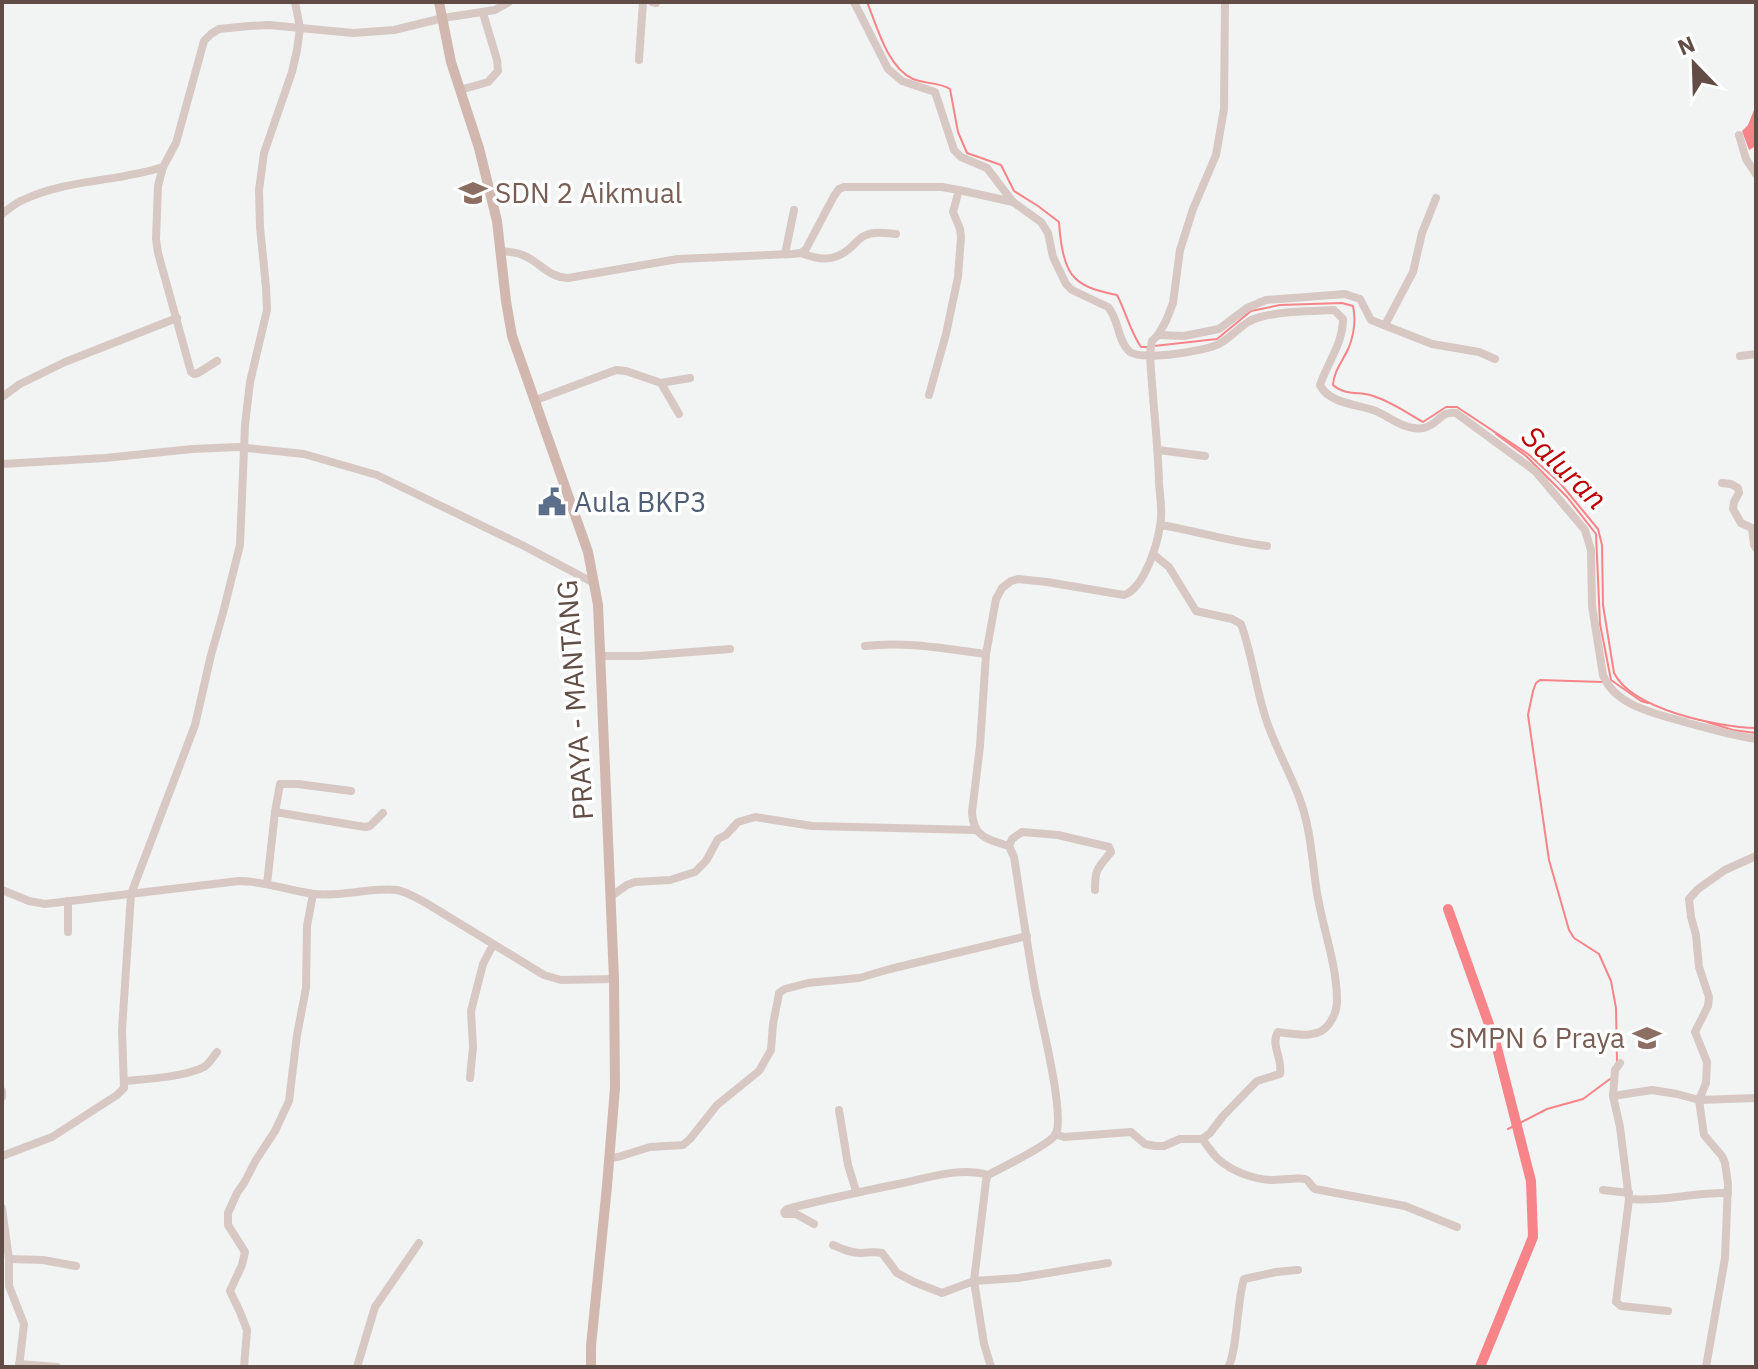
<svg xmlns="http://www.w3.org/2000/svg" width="1758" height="1369" font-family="'IBM Plex Sans',sans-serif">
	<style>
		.water { fill: #f68488 }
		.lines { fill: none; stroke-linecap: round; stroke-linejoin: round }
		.stream { stroke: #f68488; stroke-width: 2 }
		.river { stroke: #f68488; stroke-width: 10 }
		.minor { stroke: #d7c8c3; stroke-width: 8 }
		.major { stroke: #d2b7ae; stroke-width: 10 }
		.labels { text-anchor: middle; stroke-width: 7; stroke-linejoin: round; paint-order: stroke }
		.education-label { font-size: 28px; fill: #785e54; stroke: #fff; text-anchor: start }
		.service-label { font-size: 28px; fill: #4e5e75; stroke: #fff; text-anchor: start }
		.street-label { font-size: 28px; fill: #614d46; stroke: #fff }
		.water-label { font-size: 30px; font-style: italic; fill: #ba0005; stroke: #fff }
	</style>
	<rect width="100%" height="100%" fill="#f1f4f3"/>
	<!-- water -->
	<path class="water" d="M1756 105V146L1749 150 1742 131 1748 125Z"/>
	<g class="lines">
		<!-- stream -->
		<g class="stream">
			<path d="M867 2C877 26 887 67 913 79 925 84 939 82 950 89L958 132 967 153 1001 165 1014 191 1038 206 1059 222C1060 238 1063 267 1075 278 1086 289 1103 292 1117 295 1126 312 1130 331 1141 347H1147"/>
			<path d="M1154 346 1217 339 1251 311 1280 305 1342 303 1353 306C1356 320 1354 334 1349 347 1343 361 1334 370 1333 385 1344 395 1357 392 1370 395 1389 400 1407 413 1423 422L1446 407H1457L1528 454 1560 483 1598 529 1602 545 1603 605 1614 673C1633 710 1718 727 1756 728"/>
			<path d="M1496 434 1526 456 1567 497 1596 534 1600 624 1611 680 1641 701 1648 703"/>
			<path d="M1602 682 1540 680 1536 683 1533 691 1528 715 1549 860 1569 930 1574 938 1599 954 1611 981 1616 1008 1617 1062"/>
			<path d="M1707 722 1733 730 1756 733"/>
			<path d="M1508 1129 1547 1109 1583 1099 1610 1079"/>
		</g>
		<!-- river -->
		<path class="river" d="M1448 909 1496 1044 1531 1181 1533 1237 1480 1367"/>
		<!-- minor -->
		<g class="minor">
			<path d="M652 2 656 3"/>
			<path d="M854 2 888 69 902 81 935 92 954 150 961 157 987 168 1013 202 1041 222 1048 233 1053 257 1066 284 1072 290 1108 307C1119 319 1117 340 1129 351 1140 362 1205 351 1219 344 1234 336 1243 321 1260 317 1284 311 1309 311 1334 310L1343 319C1343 343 1328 362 1320 385 1329 404 1358 404 1376 411 1391 418 1406 431 1423 428 1437 426 1441 410 1456 413L1535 471 1585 530 1591 550 1592 606 1603 675C1615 707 1659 714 1688 723 1711 729 1733 736 1756 739"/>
			<path d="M639 60 643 2"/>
			<path d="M460 90 488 82 498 71 497 60 483 13"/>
			<path d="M1739 135 1746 159 1756 174"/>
			<path d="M163 167 158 186 156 239 158 253 191 372 194 374 198 373 217 361"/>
			<path d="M959 190 1013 202"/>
			<path d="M2 214C9 209 15 203 23 200 67 179 117 182 163 167L176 143 204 41 211 34 219 29 249 26 269 25 353 33 394 30 443 18 495 10 509 2"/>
			<path d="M501 251C510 252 519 252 527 257 542 265 549 277 568 278L678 259 792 254 801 253 806 249 834 196 839 189 844 187H942L959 190 953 212 960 229 961 237 958 277 946 334 929 395"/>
			<path d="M801 253C819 260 833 262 849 249 854 245 858 239 864 236 874 231 885 233 896 234"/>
			<path d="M785 254 794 210"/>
			<path d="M1385 325 1413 272 1422 233 1436 198"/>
			<path d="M1158 335 1184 336 1219 329 1247 308 1266 300 1345 294 1360 299 1371 320 1432 344 1479 352 1495 359"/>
			<path d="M1740 356 1756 354"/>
			<path d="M661 383 690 378"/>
			<path d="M2 397 20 384 65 362 177 318"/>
			<path d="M536 400 616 370 626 371 661 383 679 414"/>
			<path d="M1158 450 1205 456"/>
			<path d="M2 464 105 458 192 449 238 447 304 454 377 475 524 546 594 583"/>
			<path d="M1722 483 1731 484 1738 488 1739 493 1734 502 1733 509 1741 523 1752 528 1754 545 1756 548"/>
			<path d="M1161 525C1197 531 1231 542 1267 546"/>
			<path d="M865 646C905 641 946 649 986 654"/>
			<path d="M601 656H640L730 649"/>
			<path d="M275 812 365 827 370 826 383 813"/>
			<path d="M1009 846 1012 839 1022 832 1058 835 1109 847 1111 852C1098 869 1095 867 1095 890"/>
			<path d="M267 884 275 812 280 784H298L351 791"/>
			<path d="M2 890 29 901 45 904 239 881C265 881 289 891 314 894 342 897 372 887 397 890 407 892 417 898 426 903L544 975 561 980 614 979"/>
			<path d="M610 897 627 885 635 882 670 880 695 872 706 861 718 839 726 835 738 822 755 817 812 826 976 830"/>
			<path d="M68 932V901"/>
			<path d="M1620 1063 1615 1070 1613 1096 1620 1127 1629 1199C1664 1202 1694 1192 1728 1193"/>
			<path d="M470 1078 473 1047 471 1011 483 964 493 945"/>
			<path d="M125 1081C146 1079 185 1077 204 1067 209 1064 213 1057 217 1052"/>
			<path d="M2 1091V1097"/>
			<path d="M1613 1096 1652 1090 1677 1094 1699 1100 1756 1098"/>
			<path d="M839 1110 848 1165 856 1191"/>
			<path d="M1055 1134 1064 1137 1131 1132 1145 1144 1155 1146H1164L1180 1139H1202L1210 1133 1223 1116 1257 1081 1280 1074C1283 1059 1270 1044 1278 1032 1295 1034 1318 1040 1329 1024 1334 1017 1337 1010 1337 1001 1337 965 1323 929 1317 893 1312 861 1311 828 1299 797 1290 773 1277 750 1268 725 1256 692 1253 657 1241 624L1232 619 1196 611 1169 567 1153 554"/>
			<path d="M1202 1139C1207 1145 1212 1153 1218 1159 1232 1171 1252 1179 1270 1180 1278 1181 1302 1176 1307 1180 1310 1183 1312 1187 1315 1189L1405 1206 1457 1227"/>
			<path d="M2 1156 52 1137 117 1095 124 1088 122 1030 131 894 195 725 211 655 223 613 240 545 245 425 250 382 267 310 266 287 260 227 259 190 264 153 292 72 297 50 300 28 295 2"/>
			<path d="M610 1158 618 1157 650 1147 683 1145 690 1139 717 1105 759 1071 771 1050 773 1024 778 999 779 993 785 989 808 983 859 978 890 969 1027 936"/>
			<path d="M1603 1190 1629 1193"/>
			<path d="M1629 1199 1616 1302 1621 1306 1668 1311"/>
			<path d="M2 1208 9 1259V1286L24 1324 19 1367"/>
			<path d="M814 1224 796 1214H785L784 1212 787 1209C825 1199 864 1191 903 1183 930 1177 961 1167 988 1175"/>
			<path d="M833 1245C842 1249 850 1253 861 1253 868 1253 874 1251 882 1253L897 1273 914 1282 942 1293 974 1281 1018 1278 1108 1263"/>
			<path d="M9 1259 43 1260 76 1266"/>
			<path d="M19 1364 57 1367"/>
			<path d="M244 1367 247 1330 240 1312 230 1291 242 1265 245 1252 228 1225V1213L237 1193 244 1183 256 1160 275 1131 289 1101 297 1035 306 988 307 926 313 894"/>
			<path d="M357 1367 375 1307 419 1243"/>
			<path d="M991 1367 984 1344 974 1281 986 1181 988 1175C1001 1168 1051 1144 1056 1134 1065 1113 1040 1016 1035 989 1027 945 1021 901 1014 857L1009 846C988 840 973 837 972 812L980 746 986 654 996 599 1002 588 1011 581 1018 579 1047 582 1124 595C1144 588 1157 546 1160 526 1163 513 1160 497 1159 483 1158 440 1152 397 1150 353L1152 341 1158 335 1166 321 1173 303 1180 250 1193 209 1216 155 1224 109 1225 2"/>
			<path d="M1228 1367C1237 1355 1237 1299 1244 1279L1276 1272 1298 1270"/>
			<path d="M1706 1367 1725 1258 1728 1184 1725 1163 1722 1156 1704 1135 1699 1100 1706 1083 1707 1062 1695 1032 1708 1006 1709 997 1699 967 1696 935 1691 917 1689 899 1698 889 1725 870 1756 856"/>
		</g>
		<!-- major -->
		<path class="major" d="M439 2 451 62 479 148 497 221 506 301 512 336 588 552 598 605 614 979 615 1088 607 1186 591 1346V1367"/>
	</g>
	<!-- icons -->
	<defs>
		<symbol id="school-bare" viewBox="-9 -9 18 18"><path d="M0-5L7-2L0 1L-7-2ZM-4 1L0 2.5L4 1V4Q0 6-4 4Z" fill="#8d6e63" stroke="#fff" stroke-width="2.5" paint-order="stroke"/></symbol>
		<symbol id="civic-bare" viewBox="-9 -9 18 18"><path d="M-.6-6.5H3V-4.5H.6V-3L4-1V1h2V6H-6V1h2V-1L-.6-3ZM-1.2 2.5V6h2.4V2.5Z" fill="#5c6f8a" stroke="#fff" stroke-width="2.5" paint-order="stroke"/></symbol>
	</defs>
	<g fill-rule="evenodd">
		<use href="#school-bare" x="453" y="173" width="40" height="40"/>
		<use href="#civic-bare" x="532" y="482" width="40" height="40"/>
		<use href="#school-bare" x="1627" y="1018" width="40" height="40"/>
	</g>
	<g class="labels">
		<!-- education labels -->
		<g class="education-label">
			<text x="495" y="203">SDN 2 Aikmual</text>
			<text x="1625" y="1048" text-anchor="end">SMPN 6 Praya</text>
		</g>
		<!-- service labels -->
		<g class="service-label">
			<text x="574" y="512">Aula BKP3</text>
		</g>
		<!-- street labels -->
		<g class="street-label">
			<text transform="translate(575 700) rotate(-94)" y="10">PRAYA - MANTANG</text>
		</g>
		<!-- water labels -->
		<g class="water-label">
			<text transform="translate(1564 468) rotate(44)" y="10">Saluran</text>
		</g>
	</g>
	<!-- border -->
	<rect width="1758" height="1369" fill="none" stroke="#614d46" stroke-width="8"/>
	<!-- north arrow -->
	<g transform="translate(1694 64) rotate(337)" stroke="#ffffff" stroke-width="6" paint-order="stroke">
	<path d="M0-6L14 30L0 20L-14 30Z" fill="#614d46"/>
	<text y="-12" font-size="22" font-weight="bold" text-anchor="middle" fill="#614d46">N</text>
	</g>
</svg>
